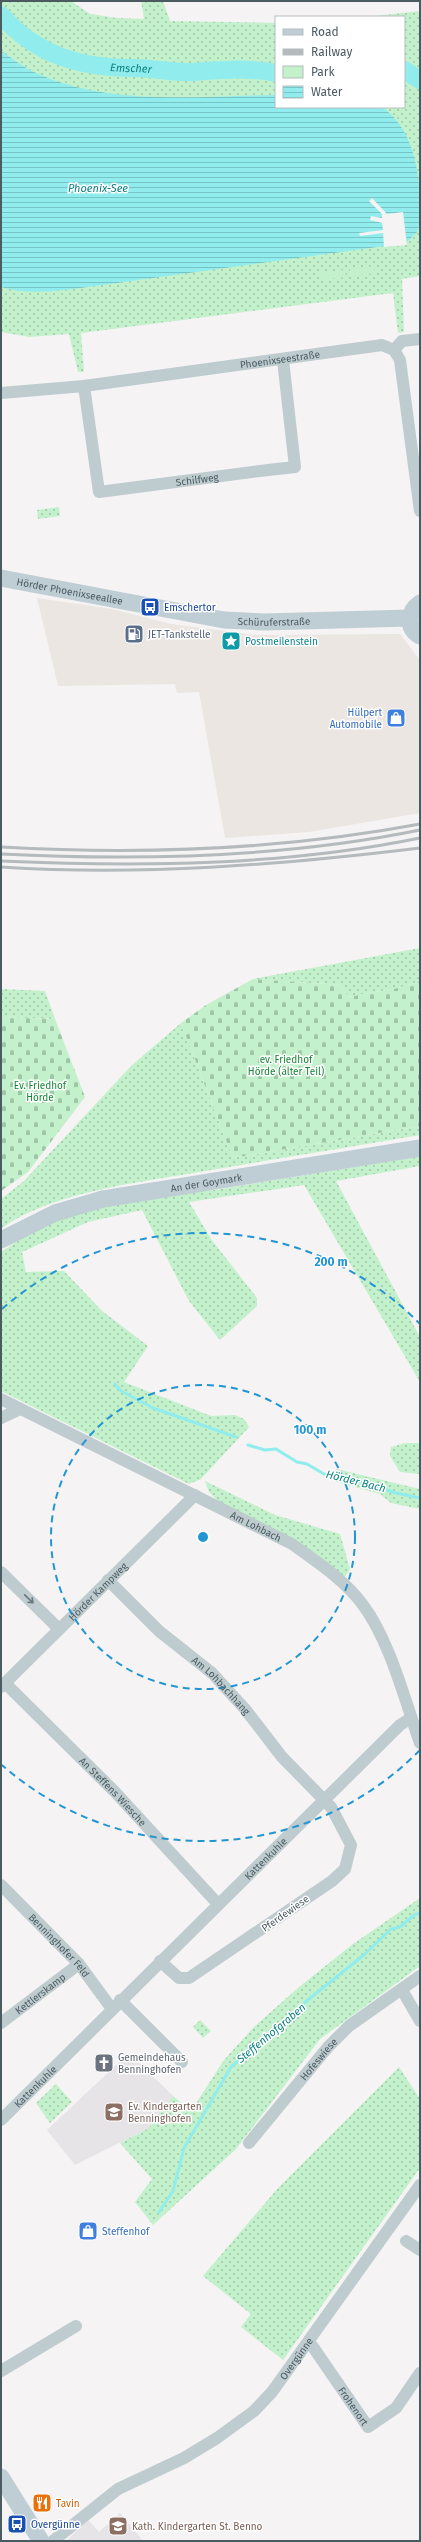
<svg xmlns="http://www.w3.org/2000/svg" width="421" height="2542" font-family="'Fira Sans',sans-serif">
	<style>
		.commercial { fill: #ebe6e1 }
		.education { fill: #e6e4e6 }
		.green { fill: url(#green-dots) }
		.cemetery { fill: url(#cemetery-stones) }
		.pitch { fill: #c3f1cb }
		.water { fill: url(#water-rules) }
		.pier { fill: #f5f3f3 }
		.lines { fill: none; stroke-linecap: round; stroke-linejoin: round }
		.stream { stroke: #91eded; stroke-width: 3 }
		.river { stroke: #91eded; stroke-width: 18 }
		.minor { stroke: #becbcf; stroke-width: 12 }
		.secondary { stroke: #bfcdd4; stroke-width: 17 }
		.rail { stroke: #b5babd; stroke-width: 3 }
		.oneway { stroke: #67777c }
		.ring { fill: none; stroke: #2295d3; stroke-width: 2; stroke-dasharray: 7 5 }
		.labels { text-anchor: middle; stroke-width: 3; stroke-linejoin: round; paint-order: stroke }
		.street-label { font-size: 10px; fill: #4a5b61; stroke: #fff }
		.transit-label { font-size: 10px; fill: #164399; stroke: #fff; text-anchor: start }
		.service-label { font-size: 10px; fill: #4e5e75; stroke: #fff; text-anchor: start }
		.culture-label { font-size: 10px; fill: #0d838f; stroke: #fff; text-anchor: start }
		.shop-label { font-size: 10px; fill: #366cbe; stroke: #fff; text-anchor: end }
		.park-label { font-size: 10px; fill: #188538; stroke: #fff }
		.worship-label { font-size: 10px; fill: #5b616d; stroke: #fff; text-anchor: start }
		.education-label { font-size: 10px; fill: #785e54; stroke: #fff; text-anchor: start }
		.food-label { font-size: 10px; fill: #c56008; stroke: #fff; text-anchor: start }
		.water-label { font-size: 11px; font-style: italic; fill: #0e8282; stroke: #fff }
		.centre { fill: #2295d3; stroke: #fff; stroke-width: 2 }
		.ring-label { font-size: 12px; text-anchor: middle; font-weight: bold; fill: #2295d3; stroke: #fff; stroke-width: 3; stroke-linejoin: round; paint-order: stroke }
	</style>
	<defs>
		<pattern id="green-dots" width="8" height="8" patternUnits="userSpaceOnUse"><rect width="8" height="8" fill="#c3f1cb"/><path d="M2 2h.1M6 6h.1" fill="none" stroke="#a0c6a8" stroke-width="1.8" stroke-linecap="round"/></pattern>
		<pattern id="cemetery-stones" width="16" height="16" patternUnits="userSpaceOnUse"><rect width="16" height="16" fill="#c3f1cb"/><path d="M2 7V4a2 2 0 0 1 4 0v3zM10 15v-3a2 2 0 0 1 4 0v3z" fill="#a0c6a8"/></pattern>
		<pattern id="water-rules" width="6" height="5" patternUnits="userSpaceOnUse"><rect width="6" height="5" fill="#91eded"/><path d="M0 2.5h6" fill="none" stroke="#78c3c3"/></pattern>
	</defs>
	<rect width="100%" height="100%" fill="#f5f3f3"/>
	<!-- commercial -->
	<path class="commercial" d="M37 598 112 609 171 624 256 635 400 634 420 660V813L309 832 225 838 199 692 177 693 175 684 58 686Z"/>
	<!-- education -->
	<g class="education">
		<path d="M129 2053 173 2096 149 2128 75 2165 47 2130Z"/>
		<path d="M120 2513 143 2541H66L88 2520 99 2532Z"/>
	</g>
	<!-- green -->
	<g class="green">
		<path d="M1 1H71L90 14 117 18 144 19 141 1H163L170 21 276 23V107H404V17H366L420 11V276L402 279 404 332 398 333 393 293 81 333 84 372H78L69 334 29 337 1 332Z"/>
		<path d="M59 507 60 516 38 519 37 510Z"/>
		<path d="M420 948V981L398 988 348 997 341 985 253 979Z"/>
		<path d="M1 989 45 991 55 1019 1 1017Z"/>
		<path d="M181 1023 233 1158 420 1126V1135C350 1147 281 1158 211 1170 149 1181 51 1191 1 1229V1199L24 1181 132 1065Z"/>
		<path d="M420 1156V1166L336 1181 420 1337V1382L304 1185 189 1202 211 1239 257 1298V1306L220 1340 189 1301 142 1210 88 1222 22 1252 26 1272 64 1271 102 1311 148 1346 124 1382 211 1416 235 1415 244 1419 249 1427 201 1479 189 1484 1 1391V1252C12 1245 23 1236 34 1231 88 1203 156 1194 215 1190Z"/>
		<path d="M405 1443H420V1474L400 1472 390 1456 391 1447Z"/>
		<path d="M336 1469 420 1489V1509L391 1503 380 1494 334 1481Z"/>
		<path d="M205 1481 275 1515 340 1534 350 1569 344 1578 219 1502 209 1492Z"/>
		<path d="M420 1898V1966L320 2039 236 2149 153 2225 135 2202 152 2179 120 2143 149 2128 173 2096 191 2111 224 2060 253 2028 299 1987 353 1944Z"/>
		<path d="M200 2020 211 2031 203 2038 193 2027Z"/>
		<path d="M399 2067 420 2099V2168L283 2360 241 2327 251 2314 203 2276 278 2188Z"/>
		<path d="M56 2084 72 2102 50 2123 36 2103Z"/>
	</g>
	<!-- cemetery -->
	<g class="cemetery">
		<path d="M253 979 341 985 348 997 398 988 420 981V1126L233 1158 181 1023 206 1005Z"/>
		<path d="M1 1017 55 1019 85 1097 28 1172 1 1191Z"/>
	</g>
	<!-- pitch -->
	<g class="pitch">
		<path d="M374 266 375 273 351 276 350 269Z"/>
		<path d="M345 270 346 277 322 280 321 273Z"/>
	</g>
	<!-- water -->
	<path class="water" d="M1 51C11 57 21 66 32 71 106 107 196 96 276 95V107H382C413 128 420 172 420 207 420 215 421 225 417 232 414 236 409 239 406 243L95 286C64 290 31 296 1 287Z"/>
	<!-- pier -->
	<path class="pier" d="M372 198 387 214 403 212 407 245 384 247 383 233 360 236 359 233 383 230 382 223 370 220 371 216 382 218V214L369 201Z"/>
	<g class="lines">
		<!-- stream -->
		<g class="stream">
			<path d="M115 1384 121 1391 153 1408 236 1437"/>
			<path d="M248 1445 265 1450 276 1449 297 1462 307 1464 324 1474 343 1476 396 1493 420 1498"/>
			<path d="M159 2212 173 2191 184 2148 231 2067 309 1999 365 1954 391 1929 400 1927 414 1915 420 1913"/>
		</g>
		<!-- river -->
		<g class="river">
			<path id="s1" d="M1 15C37 56 82 68 134 68 153 68 173 73 192 72 221 70 247 67 276 73"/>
			<path d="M404 70 420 80"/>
		</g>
		<!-- minor -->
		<g class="minor">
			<path d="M394 350 402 341 420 339"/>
			<path id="s2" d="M84 386 99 492 268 470 295 467 283 360"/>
			<path id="s3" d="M1 393 84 386 382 345 394 350 400 360 420 511"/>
			<path id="s4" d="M1 1399 292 1544C317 1562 345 1580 363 1605 390 1641 405 1701 420 1743"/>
			<path d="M1 1418 20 1409"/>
			<path d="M1 1572 59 1629"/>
			<path id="s5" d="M108 1580 159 1631 212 1673 245 1709 282 1757 331 1807 351 1845 345 1869 332 1881 189 1978H179L160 1961"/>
			<path id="s6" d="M5 1683 115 1792 218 1904"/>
			<path id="s7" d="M1 1687 195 1495"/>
			<path id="s8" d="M1 1885 79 1964 112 2009"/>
			<path d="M402 1990 420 2021"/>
			<path d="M120 2000 182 2062"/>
			<path id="s9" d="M1 2023 79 1964"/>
			<path id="s10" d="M1 2120 400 1725 411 1718"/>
			<path id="s11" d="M249 2143 328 2047 349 2026 420 1976"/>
			<path d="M406 2241 420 2250"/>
			<path id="s12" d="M308 2343 313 2347 368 2427 396 2408 420 2373"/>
			<path d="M1 2371 76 2326"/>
			<path id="s13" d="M53 2541 118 2489 184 2458 217 2438 254 2411 272 2392 420 2185"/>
		</g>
		<!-- secondary -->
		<g class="secondary">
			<path id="s14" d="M1 578 224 620 264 622 410 618"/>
			<path d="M420 603C408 611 406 628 420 636"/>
			<path id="s15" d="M1 1240 55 1213 103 1199 420 1148"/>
			<path d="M1 2477 41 2541"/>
		</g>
		<!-- rail -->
		<g class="rail">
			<path d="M1 847C141 855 282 850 420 824"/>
			<path d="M1 854C140 861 283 858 420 830"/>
			<path d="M1 861C140 867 283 866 420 838"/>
			<path d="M1 867C142 876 280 865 420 848"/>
		</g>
	</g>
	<!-- one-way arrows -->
	<defs><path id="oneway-shaft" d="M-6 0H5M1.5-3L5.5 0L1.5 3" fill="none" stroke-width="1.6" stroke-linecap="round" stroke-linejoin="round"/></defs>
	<use class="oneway" href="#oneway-shaft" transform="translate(29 1599) rotate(44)"/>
	<!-- distance rings -->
	<g class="ring">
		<circle cx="203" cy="1537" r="152"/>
		<path d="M420 1750A304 304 0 0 1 2 1765M2 1309A304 304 0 0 1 420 1324"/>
	</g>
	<!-- icons -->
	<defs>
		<symbol id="bus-square" viewBox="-11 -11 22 22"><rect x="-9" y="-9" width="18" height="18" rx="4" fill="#1a4fb4" stroke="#fff"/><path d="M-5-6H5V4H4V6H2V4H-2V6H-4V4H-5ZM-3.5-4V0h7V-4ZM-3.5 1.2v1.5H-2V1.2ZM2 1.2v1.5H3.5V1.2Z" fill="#fff"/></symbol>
		<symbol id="fuel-square" viewBox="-11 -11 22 22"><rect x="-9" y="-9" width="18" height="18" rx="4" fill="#5c6f8a" stroke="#fff"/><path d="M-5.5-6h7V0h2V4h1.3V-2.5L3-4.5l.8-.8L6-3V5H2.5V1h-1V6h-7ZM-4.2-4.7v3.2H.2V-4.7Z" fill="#fff"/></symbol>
		<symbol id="sight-square" viewBox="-11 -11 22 22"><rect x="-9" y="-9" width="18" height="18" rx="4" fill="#0f9aa8" stroke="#fff"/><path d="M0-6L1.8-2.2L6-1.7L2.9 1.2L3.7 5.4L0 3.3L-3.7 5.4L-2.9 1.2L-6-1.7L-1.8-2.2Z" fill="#fff"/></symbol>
		<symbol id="shop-square" viewBox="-11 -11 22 22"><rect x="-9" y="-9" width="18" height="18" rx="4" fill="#3f7fe0" stroke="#fff"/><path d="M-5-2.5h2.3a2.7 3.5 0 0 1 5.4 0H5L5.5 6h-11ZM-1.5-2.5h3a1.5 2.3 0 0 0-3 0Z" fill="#fff"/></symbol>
		<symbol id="church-square" viewBox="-11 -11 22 22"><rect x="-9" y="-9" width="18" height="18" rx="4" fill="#6b7280" stroke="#fff"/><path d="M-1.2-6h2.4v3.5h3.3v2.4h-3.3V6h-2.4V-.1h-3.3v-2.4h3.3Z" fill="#fff"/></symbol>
		<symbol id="school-square" viewBox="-11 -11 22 22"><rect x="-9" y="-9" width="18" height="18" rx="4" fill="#8d6e63" stroke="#fff"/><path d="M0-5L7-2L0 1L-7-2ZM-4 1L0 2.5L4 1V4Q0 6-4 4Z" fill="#fff"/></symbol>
		<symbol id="restaurant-square" viewBox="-11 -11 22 22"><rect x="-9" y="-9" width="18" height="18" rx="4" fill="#e8710a" stroke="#fff"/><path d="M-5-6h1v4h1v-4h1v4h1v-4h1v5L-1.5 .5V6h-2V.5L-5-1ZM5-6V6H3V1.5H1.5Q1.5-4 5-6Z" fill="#fff"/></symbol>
	</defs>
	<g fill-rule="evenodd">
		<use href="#bus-square" x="139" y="596" width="22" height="22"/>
		<use href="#fuel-square" x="123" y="623" width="22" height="22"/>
		<use href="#sight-square" x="220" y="630" width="22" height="22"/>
		<use href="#shop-square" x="385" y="707" width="22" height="22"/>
		<use href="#church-square" x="93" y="2052" width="22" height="22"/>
		<use href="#school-square" x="103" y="2101" width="22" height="22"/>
		<use href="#shop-square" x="77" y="2220" width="22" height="22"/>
		<use href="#restaurant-square" x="31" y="2492" width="22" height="22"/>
		<use href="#bus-square" x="6" y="2513" width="22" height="22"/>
		<use href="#school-square" x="107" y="2515" width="22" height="22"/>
	</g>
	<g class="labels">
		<!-- street labels -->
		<g class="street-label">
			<text dy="4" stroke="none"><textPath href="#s3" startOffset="281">Phoenixseestraße</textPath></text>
			<text dy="4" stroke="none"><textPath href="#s2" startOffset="206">Schilfweg</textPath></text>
			<text dy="4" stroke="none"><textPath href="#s14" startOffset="70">Hörder Phoenixseeallee</textPath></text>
			<text dy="4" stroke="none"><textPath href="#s14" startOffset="277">Schüruferstraße</textPath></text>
			<text dy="4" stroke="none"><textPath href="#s15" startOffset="215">An der Goymark</textPath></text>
			<text dy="4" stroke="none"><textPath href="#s4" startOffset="285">Am Lohbach</textPath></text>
			<text dy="4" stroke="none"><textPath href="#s7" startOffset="136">Hörder Kampweg</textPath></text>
			<text dy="4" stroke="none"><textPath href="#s5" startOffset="155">Am Lohbachhang</textPath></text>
			<text dy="4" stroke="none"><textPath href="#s6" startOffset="153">An Steffens Wiesche</textPath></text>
			<text dy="4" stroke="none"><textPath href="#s10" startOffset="372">Kattenkuhle</textPath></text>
			<text transform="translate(285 1913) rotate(-35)" y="4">Pferdewiese</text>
			<text dy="4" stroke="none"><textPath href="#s8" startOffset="84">Benninghofer Feld</textPath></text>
			<text dy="4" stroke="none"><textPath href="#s9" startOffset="49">Kettlerskamp</textPath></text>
			<text dy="4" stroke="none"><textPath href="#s11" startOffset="109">Hofeswiese</textPath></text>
			<text dy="4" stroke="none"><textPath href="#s10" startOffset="48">Kattenkuhle</textPath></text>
			<text dy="4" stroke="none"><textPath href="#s13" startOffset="308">Overgünne</textPath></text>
			<text dy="4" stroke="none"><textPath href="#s12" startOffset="78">Frohenort</textPath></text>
		</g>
		<!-- transit labels -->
		<g class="transit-label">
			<text x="164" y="611">Emschertor</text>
			<text x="31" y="2528">Overgünne</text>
		</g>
		<!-- service labels -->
		<g class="service-label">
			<text x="148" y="638">JET-Tankstelle</text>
		</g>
		<!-- culture labels -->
		<g class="culture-label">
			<text x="245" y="645">Postmeilenstein</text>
		</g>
		<!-- shop labels -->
		<g class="shop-label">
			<text x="382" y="716">Hülpert<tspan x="382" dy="12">Automobile</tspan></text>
			<text x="102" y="2235" text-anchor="start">Steffenhof</text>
		</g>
		<!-- park labels -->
		<g class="park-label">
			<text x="286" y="1063">ev. Friedhof<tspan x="286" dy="12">Hörde (alter Teil)</tspan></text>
			<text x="40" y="1089">Ev. Friedhof<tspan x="40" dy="12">Hörde</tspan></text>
		</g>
		<!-- worship labels -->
		<g class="worship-label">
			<text x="118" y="2061">Gemeindehaus<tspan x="118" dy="12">Benninghofen</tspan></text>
		</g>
		<!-- education labels -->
		<g class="education-label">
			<text x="128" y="2110">Ev. Kindergarten<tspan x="128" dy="12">Benninghofen</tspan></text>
			<text x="132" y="2530">Kath. Kindergarten St. Benno</text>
		</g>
		<!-- food labels -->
		<g class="food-label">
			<text x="56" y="2507">Tavin</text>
		</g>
		<!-- water labels -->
		<g class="water-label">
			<text dy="4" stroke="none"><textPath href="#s1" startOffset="145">Emscher</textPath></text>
			<text x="98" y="192">Phoenix-See</text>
			<text transform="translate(356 1481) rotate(14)" y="4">Hörder Bach</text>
			<text transform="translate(271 2033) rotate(-40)" y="4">Steffenhofgraben</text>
		</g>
	</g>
	<circle cx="203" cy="1537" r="6" class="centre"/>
	<g class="ring-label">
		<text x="331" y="1266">200 m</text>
		<text x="310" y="1434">100 m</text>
	</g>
	<!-- border -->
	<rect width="421" height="2542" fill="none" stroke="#4a5b61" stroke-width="4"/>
	<!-- legend -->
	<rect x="275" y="16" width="130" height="92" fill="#ffffff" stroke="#b7bdc0"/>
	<rect x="283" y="29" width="20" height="6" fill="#bfcdd4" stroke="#b7bdc0"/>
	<text x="311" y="36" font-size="12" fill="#4a5b61">Road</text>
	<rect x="283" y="49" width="20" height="6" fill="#b5babd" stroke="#b7bdc0"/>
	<text x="311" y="56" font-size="12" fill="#4a5b61">Railway</text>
	<rect x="283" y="66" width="20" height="12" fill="#c3f1cb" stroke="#b7bdc0"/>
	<text x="311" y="76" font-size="12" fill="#4a5b61">Park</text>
	<rect x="283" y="86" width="20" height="12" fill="url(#water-rules)" stroke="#b7bdc0"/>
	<text x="311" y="96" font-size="12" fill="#4a5b61">Water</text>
</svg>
